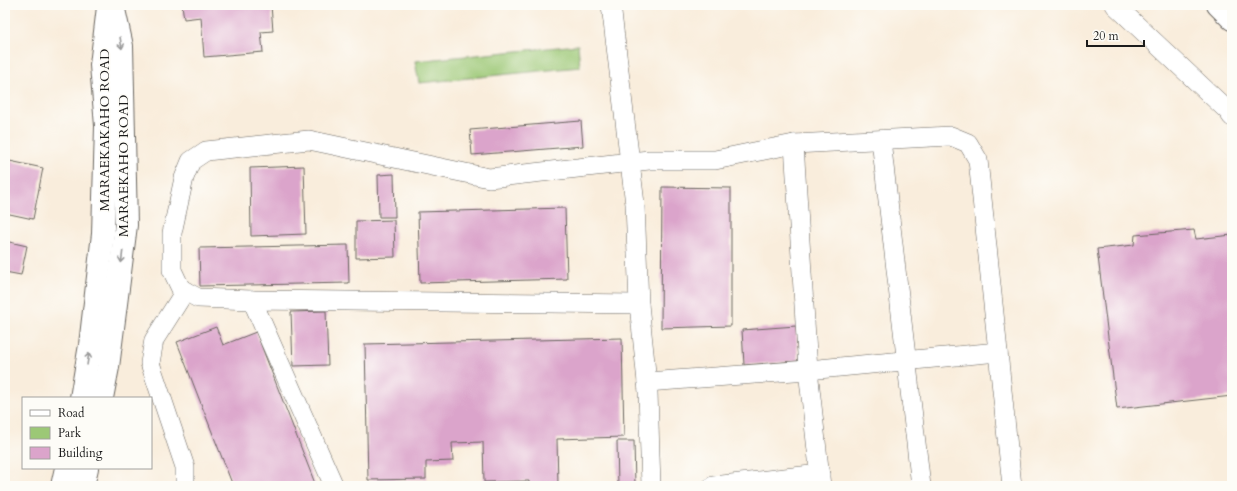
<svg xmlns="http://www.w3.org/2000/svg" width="1237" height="491" font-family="Cardo,serif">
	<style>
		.green { fill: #9cc876; stroke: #5c7249 }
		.building { fill: #dba4cb }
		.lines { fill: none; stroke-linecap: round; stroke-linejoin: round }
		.minor-casing { stroke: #69655f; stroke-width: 20 }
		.major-casing { stroke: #69655f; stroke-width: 24 }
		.highway-casing { stroke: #69655f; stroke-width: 24 }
		.minor { stroke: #fff; stroke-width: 19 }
		.major { stroke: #fff; stroke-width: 22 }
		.highway { stroke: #fff; stroke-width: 22 }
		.oneway { stroke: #999 }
		.labels { text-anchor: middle; stroke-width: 3; stroke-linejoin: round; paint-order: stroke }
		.street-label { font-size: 14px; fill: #1c1c1c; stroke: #fdfcf7 }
	</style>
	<rect width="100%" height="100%" fill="#fdfcf7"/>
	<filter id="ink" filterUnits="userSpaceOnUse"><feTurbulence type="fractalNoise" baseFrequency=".025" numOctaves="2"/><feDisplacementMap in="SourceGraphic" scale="8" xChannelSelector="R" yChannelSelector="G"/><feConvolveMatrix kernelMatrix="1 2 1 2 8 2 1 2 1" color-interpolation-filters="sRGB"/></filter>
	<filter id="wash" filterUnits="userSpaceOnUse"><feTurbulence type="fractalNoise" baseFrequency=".012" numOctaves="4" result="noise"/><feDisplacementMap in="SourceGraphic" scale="16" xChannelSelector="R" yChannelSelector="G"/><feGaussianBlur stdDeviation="0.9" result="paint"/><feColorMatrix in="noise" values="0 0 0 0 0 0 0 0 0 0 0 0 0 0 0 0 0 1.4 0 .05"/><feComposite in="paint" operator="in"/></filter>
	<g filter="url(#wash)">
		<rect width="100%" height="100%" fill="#f9eddc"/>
		<!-- green -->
		<path class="green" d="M578 45 580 67 419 83 415 61Z"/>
		<g id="blocks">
			<!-- building -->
			<g class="building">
				<path d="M182 5H271L273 31 261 32 263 52 204 57 201 17 184 19Z"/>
				<path d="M581 121 583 146 472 155 470 130Z"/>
				<path d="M5 160 43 168 33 219 5 213Z"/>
				<path d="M304 166 306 234 251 236 250 168Z"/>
				<path d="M394 174 395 217H379L378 175Z"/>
				<path d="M662 187 731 188V326L661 328Z"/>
				<path d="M565 208 567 279 420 283 418 212Z"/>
				<path d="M394 220 395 257 356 258V221Z"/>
				<path d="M1194 230 1196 239 1232 235V396L1117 409 1097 249 1134 245 1135 235Z"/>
				<path d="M5 241 27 246 21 275 5 272Z"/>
				<path d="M348 245 349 283 200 286 199 248Z"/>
				<path d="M326 311 328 365 293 366 291 312Z"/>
				<path d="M796 326 798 361 744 365 742 330Z"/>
				<path d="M216 327 223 345 256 332 316 486H233L177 342Z"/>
				<path d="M622 338 624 437 557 439 558 486H529V481L484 482 483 442 452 443 453 461 426 462V479L368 480 365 344Z"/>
				<path d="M617 441H634L635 486H618Z"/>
			</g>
		</g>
	</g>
	<g filter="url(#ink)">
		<use href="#blocks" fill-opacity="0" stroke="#69655f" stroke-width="1"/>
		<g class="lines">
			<defs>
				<g id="minor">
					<path d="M611 5 635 204 639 304 648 392 651 486"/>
					<path d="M1115 5 1228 111 1232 117"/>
					<path d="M881 140 921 486"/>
					<path d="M794 144 808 370 821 486"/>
					<path d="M252 300 198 298 181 289 172 270V233L184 178 191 161 206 151 309 140 489 178 649 160H715L794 144 951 136 968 143 978 160 1012 486"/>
					<path d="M647 382 808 370 998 352"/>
					<path d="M185 486V467L150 363 154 340 185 291"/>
					<path d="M334 486 252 300 639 304"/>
					<path d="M713 486 820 474"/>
				</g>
				<g id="major">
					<path d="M81 398 90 345 103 234 106 126 101 65 108 7"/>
					<path d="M102 398 108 367 126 225 122 46 113 5"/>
					<path d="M62 486 66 468"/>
					<path d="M83 486 87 468"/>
				</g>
				<path id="highway" d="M1218 5 1232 19"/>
			</defs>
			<!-- minor casing -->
			<use href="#minor" class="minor-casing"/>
			<!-- major casing -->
			<use href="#major" class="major-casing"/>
			<!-- highway casing -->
			<use href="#highway" class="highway-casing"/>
			<!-- minor -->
			<use href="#minor" class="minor"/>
			<!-- major -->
			<use href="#major" class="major"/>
			<!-- highway -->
			<use href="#highway" class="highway"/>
		</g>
		<!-- one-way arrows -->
		<defs><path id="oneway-shaft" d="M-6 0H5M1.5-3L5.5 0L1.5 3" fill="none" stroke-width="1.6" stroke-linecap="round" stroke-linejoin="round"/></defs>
		<g class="oneway">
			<use href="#oneway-shaft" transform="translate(121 43) rotate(81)"/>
			<use href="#oneway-shaft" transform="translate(122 257) rotate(97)"/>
			<use href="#oneway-shaft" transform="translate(88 359) rotate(-81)"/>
		</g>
	</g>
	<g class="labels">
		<!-- street labels -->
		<g class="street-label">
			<text transform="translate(104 130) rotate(-90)" y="5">MARAEKAKAHO ROAD</text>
			<text transform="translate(123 166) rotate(-90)" y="5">MARAEKAHO ROAD</text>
		</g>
	</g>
	<!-- margin -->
	<rect width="1237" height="491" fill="none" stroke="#fdfcf7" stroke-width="20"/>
	<!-- legend -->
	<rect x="22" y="397" width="130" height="72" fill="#fdfcf7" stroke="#a3a29f"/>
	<rect x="30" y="410" width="20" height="6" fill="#ffffff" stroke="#a3a29f"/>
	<text x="58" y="417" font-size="12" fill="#1c1c1c">Road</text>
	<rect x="30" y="427" width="20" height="12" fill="#9cc876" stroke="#a3a29f"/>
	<text x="58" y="437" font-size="12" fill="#1c1c1c">Park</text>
	<rect x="30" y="447" width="20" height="12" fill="#dba4cb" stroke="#a3a29f"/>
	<text x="58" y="457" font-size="12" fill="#1c1c1c">Building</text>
	<!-- scale -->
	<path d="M1087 40v6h57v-6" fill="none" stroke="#1c1c1c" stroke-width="2"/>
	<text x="1093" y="40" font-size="12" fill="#1c1c1c" stroke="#fdfcf7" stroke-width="3" paint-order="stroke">20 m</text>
</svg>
